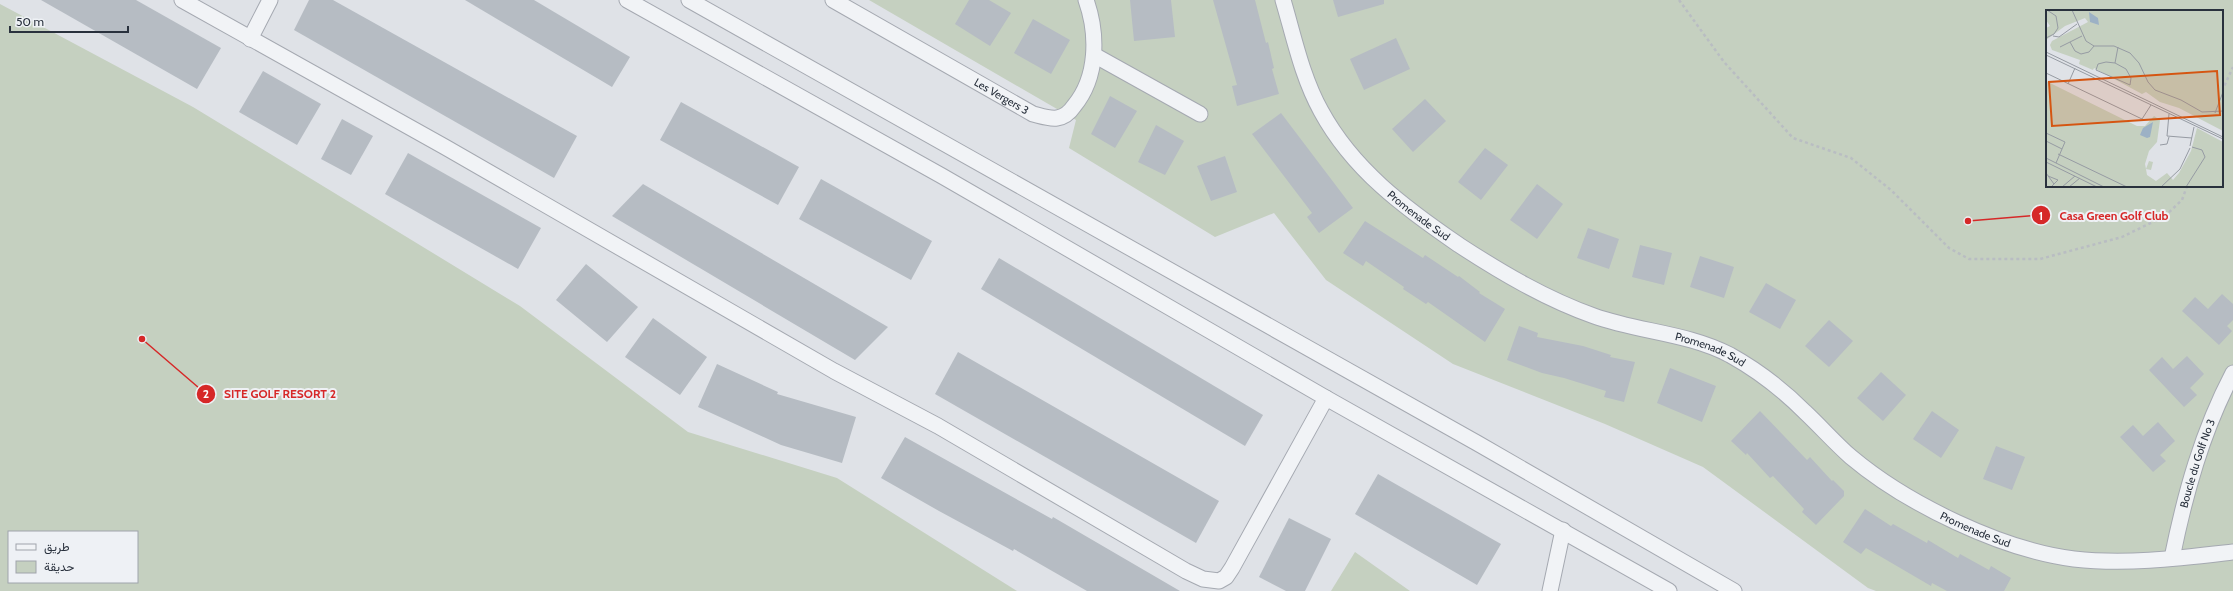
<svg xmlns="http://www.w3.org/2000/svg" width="2233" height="591" font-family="Cabin,Vazirmatn,sans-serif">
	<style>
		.green { fill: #c5d0c0; fill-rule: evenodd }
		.building { fill: #b6bcc3 }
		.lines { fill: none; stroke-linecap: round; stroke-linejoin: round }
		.street-casing { stroke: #a5a9b1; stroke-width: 17 }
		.path { stroke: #b9bdc2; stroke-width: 2.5; stroke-dasharray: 3 3; stroke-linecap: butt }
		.street { stroke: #f1f3f6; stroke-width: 15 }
		.labels { text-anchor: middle; stroke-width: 4; stroke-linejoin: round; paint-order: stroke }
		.street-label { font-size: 11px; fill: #29313d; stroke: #eef1f5 }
		.inset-road { fill: none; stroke: #969ba3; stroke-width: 1 }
		.view { fill: #d55511; fill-opacity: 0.15; stroke: #d55511; stroke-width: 2 }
		.inset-edge { fill: none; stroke: #29313d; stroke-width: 2 }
		.leader { fill: none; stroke: #d62828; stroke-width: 1.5 }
		.callout-dot { fill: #d62828; stroke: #eef1f5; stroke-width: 1.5 }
		.mark-label { font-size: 12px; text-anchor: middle; font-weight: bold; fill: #fff }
		.callout-label { font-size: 12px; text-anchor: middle; font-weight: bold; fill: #d62828; stroke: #eef1f5; stroke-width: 4; stroke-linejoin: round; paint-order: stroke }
	</style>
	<rect width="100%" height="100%" fill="#dfe2e7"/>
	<!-- green -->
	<g class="green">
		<path d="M869 0H2233V591H1876L1868 588 1703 467 1605 424 1453 364 1326 280 1274 213 1215 237 1069 148 1076 120ZM2047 11H2222V186H2047Z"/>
		<path d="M0 4 193 107 520 306 688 432 837 478 1017 591H0ZM9 532H137V582H9Z"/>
		<path d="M1355 552 1410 591H1331Z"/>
	</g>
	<!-- building -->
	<g class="building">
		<path d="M41 0H136L221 48 197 89Z"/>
		<path d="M309 0H333L577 136 554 178 294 30Z"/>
		<path d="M465 0H534L630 57 612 87Z"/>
		<path d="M969 0H989L1011 13 990 46 955 24Z"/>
		<path d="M1130 0H1171L1175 37 1134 41Z"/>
		<path d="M1213 0H1255L1266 43 1268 42 1274 68 1272 69 1279 94 1237 106 1232 86 1237 85Z"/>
		<path d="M1333 0H1384V4L1338 17Z"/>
		<path d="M1033 19 1070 40 1051 74 1014 53Z"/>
		<path d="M1396 38 1410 69 1364 90 1350 59Z"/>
		<path d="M263 71 321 104 297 145 239 112Z"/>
		<path d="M1110 96 1137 111 1115 148 1091 134Z"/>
		<path d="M1425 99 1446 121 1413 152 1392 129Z"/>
		<path d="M681 102 799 167 778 205 660 140Z"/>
		<path d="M1281 113 1353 208 1319 233 1307 217 1312 213 1252 134Z"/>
		<path d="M342 119 373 136 351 175 321 159Z"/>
		<path d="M1156 125 1184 141 1165 175 1138 162Z"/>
		<path d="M1485 148 1508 165 1481 200 1458 182Z"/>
		<path d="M408 153 541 228 518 269 385 194Z"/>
		<path d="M1225 156 1237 192 1211 201 1197 166Z"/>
		<path d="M821 179 932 241 911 280 799 219Z"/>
		<path d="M643 184 888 327 855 360 612 216Z"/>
		<path d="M1537 184 1563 204 1537 239 1510 220Z"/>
		<path d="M1365 221 1423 258 1425 255 1458 277 1459 276 1480 292 1479 293 1505 309 1485 342 1428 302 1426 304 1403 289 1404 287 1366 261 1363 266 1343 253Z"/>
		<path d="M1588 228 1619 239 1609 269 1577 258Z"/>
		<path d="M1640 245 1672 253 1664 285 1632 277Z"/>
		<path d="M1700 256 1734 267 1724 298 1690 287Z"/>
		<path d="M999 258 1263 415 1245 446 981 289Z"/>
		<path d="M586 264 638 307 607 342 556 300Z"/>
		<path d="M1766 283 1796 300 1780 329 1749 312Z"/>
		<path d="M2222 294 2233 304V320L2227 326 2232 331 2219 345 2182 311 2195 297 2208 309Z"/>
		<path d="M653 318 707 357 680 395 625 357Z"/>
		<path d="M1829 320 1853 341 1829 367 1805 346Z"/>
		<path d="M1519 326 1538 333 1537 337 1583 346 1611 355 1610 357 1635 362 1624 402 1604 397 1606 391 1564 378 1542 373 1507 360Z"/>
		<path d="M958 352 1219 501 1196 543 935 394Z"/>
		<path d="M2187 356 2204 374 2190 388 2197 395 2184 407 2149 370 2162 357 2173 369Z"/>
		<path d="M717 364 778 392 777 394 856 417 842 463 781 445 698 407Z"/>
		<path d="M1670 368 1716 386 1702 422 1657 403Z"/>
		<path d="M1881 372 1906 395 1883 421 1857 398Z"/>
		<path d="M1760 411 1807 460 1810 457 1832 481 1833 480 1844 491V496L1816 525 1802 512 1804 509 1773 476 1770 478 1747 453 1746 455 1731 441Z"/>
		<path d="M1932 411 1959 430 1941 458 1913 439Z"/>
		<path d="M2158 422 2175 441 2160 455 2166 461 2153 472 2120 437 2133 425 2143 436Z"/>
		<path d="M905 437 1052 519 1053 517 1180 591H1087L1014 549 1013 551 939 511 881 478Z"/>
		<path d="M1996 446 2025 457 2012 490 1983 479Z"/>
		<path d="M1378 474 1501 544 1477 585 1355 514Z"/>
		<path d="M1865 509 1891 526 1893 524 1927 543 1928 540 1958 558 1960 554 1989 570 1991 566 2011 578 2004 591H1947L1932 583 1931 586 1866 548 1861 554 1843 542Z"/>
		<path d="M1289 518 1331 539 1305 591H1286L1259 577Z"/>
	</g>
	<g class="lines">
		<defs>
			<g id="street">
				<path d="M182 0 445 147 834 371 938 426 1186 571 1203 579 1219 581 1226 577 1232 568 1326 398"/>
				<path d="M627 0 942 176 1326 398 1669 591"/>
				<path d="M689 0 1477 443 1734 591"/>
				<path id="s1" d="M833 0 1033 114C1041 116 1049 119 1057 118 1064 117 1070 112 1074 106 1098 77 1098 34 1086 0"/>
				<path id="s2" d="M1283 0C1294 37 1302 77 1321 111 1353 170 1405 208 1459 245 1502 273 1546 299 1594 316 1639 332 1688 333 1730 355 1757 370 1783 390 1805 412 1821 427 1835 443 1851 457 1907 504 2002 550 2074 559 2127 565 2181 558 2233 552"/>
				<path d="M250 39 270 0"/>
				<path d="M1094 55 1200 114"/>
				<path id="s3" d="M2172 558C2185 494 2202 432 2233 373"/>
				<path d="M1550 591 1563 530"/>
			</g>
		</defs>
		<!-- street casing -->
		<use href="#street" class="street-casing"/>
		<!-- path -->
		<g class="path">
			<path d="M1679 0 1724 62 1793 138 1851 158 1891 190 1949 248 1969 259H2040L2122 237 2165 216 2182 200 2187 186"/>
			<path d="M2222 91 2233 67"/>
		</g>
		<!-- street -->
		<use href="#street" class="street"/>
	</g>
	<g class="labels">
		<!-- street labels -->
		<g class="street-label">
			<text dy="4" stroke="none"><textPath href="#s1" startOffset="194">Les Vergers 3</textPath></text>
			<text dy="4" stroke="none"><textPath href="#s2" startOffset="262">Promenade Sud</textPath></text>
			<text dy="4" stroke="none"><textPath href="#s2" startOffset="586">Promenade Sud</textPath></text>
			<text dy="4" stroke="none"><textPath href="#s3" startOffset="98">Boucle du Golf No 3</textPath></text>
			<text dy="4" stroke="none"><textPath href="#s2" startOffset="910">Promenade Sud</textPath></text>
		</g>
	</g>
	<!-- overview -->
	<g transform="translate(2046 10)">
		<rect width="177" height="177" fill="#dfe2e7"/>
		<path d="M0 0H177V121L133 98 114 92 100 82 96 84 48 58 47 60 33 54 34 50 6 40 4 35 6 31 42 12 39 8 19 16 0 30V18L4 16 0 10ZM0 71 91 116H99L108 106 114 110 111 132 103 141 99 154 100 159 103 151 107 152 105 160 100 159 101 165 110 171 121 163 127 170 133 163 145 141 151 118 177 132V177H0Z" fill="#c5d0c0"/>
		<path d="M43 2 52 8 53 15 44 12ZM107 112 104 127 101 128 94 125 97 118Z" fill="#9cb1c5"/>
		<path class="inset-road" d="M26 0 40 31 48 36H68L84 43 93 53 102 72 109 80 135 90 156 102 177 101M7 26 13 27 31 14M0 28 8 24 12 18 10 6 1 0M24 32 29 41 35 44 43 42 48 36M14 37 36 26M0 42 177 127M0 45 177 129M60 52 69 53 80 59 85 68 84 75 50 60 52 54ZM69 53 72 37M0 63 96 109 105 95M22 74 29 58M169 103 177 82M123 104 121 126 146 128M0 123 19 132 10 153M0 131 16 139M114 135 121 134 123 127M144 136 148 117M12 144 81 177M0 148 58 177M0 152 51 177M0 163 8 174M2 166 12 170 5 177M16 177 29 166M23 177 34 168M115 177 134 159 144 138M140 177 159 147 156 140 146 137"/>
		<path class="view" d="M171 61 174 105 6 116 3 72Z"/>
		<rect width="177" height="177" class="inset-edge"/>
	</g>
	<!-- callouts -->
	<path class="leader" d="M1968 221L2041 215M142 339L206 394"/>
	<g class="callout-dot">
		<circle cx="1968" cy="221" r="4"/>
		<circle cx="142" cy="339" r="4"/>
		<circle cx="2041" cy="215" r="10"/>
		<circle cx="206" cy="394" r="10"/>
	</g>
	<g class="mark-label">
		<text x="2041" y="220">1</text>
		<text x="206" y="398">2</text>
	</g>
	<g class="callout-label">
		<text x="2114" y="220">Casa Green Golf Club</text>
		<text x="280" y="398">SITE GOLF RESORT 2</text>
	</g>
	<!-- legend -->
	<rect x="8" y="531" width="130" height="52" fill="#eef1f5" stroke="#9fa4ab"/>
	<rect x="16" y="544" width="20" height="6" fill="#f1f3f6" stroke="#9fa4ab"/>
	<text x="44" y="551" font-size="12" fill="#29313d">طريق</text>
	<rect x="16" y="561" width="20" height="12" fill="#c5d0c0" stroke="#9fa4ab"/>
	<text x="44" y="571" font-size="12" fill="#29313d">حديقة</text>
	<!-- scale -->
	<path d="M10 26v6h118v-6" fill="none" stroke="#29313d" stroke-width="2"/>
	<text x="16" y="26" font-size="12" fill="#29313d" stroke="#eef1f5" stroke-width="3" paint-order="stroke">50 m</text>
</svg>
